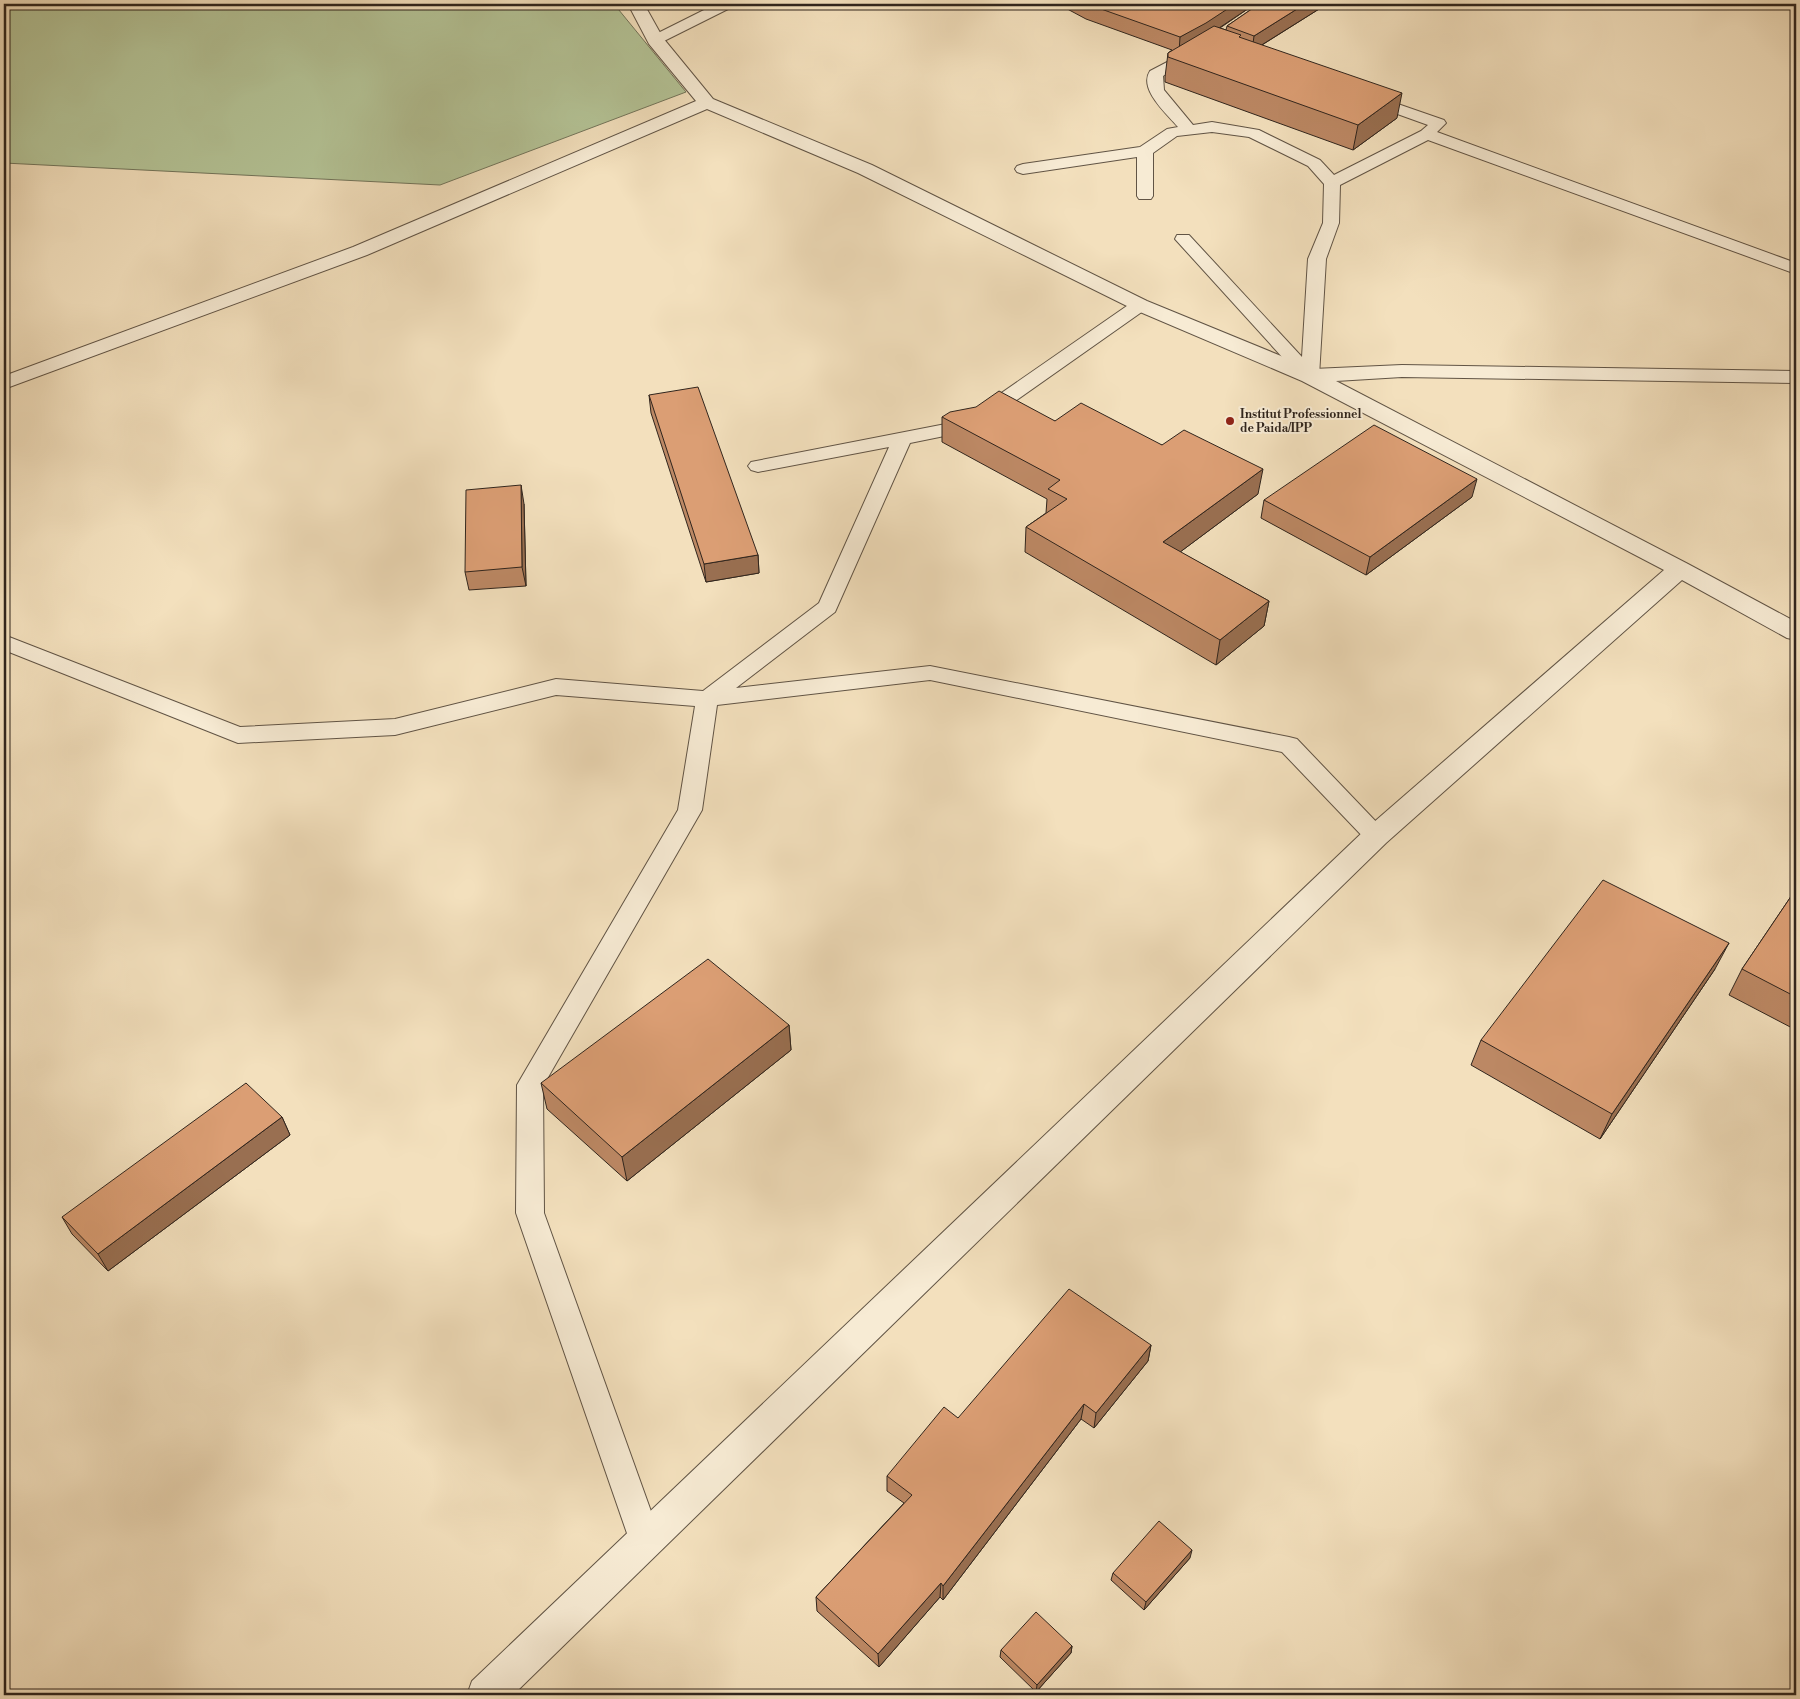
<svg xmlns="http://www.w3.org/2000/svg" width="1800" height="1699" font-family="'Libre Bodoni',serif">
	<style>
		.green { fill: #b4c396; stroke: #72745a }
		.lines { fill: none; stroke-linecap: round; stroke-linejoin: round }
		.lane-casing { stroke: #615445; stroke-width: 2 }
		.street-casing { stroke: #615445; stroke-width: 2 }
		.lane { fill: #f7ebd4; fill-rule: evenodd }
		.street { fill: #f7ebd4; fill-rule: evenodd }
		.wall { fill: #bc8864; stroke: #30251d }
		.shaded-wall { fill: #996f51; stroke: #30251d }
		.building { fill: #db9e74; stroke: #30251d }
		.poi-dot { fill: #8f2418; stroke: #f7ebd4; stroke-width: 2 }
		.labels { text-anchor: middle; stroke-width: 4; stroke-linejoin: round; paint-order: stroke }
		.far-poi-label { font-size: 12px; font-weight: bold; fill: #30251d; stroke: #f7ebd4; text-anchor: start }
	</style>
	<rect width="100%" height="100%" fill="#f3e0bd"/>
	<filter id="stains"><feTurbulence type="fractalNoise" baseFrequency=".004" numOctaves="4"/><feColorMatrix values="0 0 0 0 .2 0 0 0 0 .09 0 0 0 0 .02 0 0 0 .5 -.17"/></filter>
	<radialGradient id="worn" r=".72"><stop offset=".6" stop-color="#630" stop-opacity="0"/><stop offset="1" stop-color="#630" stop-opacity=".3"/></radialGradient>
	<!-- green -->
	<path class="green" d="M4 4H614L686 92 440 185 4 163Z"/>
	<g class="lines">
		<defs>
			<g id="lane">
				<path d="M716 4H734L732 7 660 43H650L648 40 650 37Z"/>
				<path d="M1194 48 1199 49 1201 52 1199 55 1163 76 1164 90 1193 125 1212 122 1259 130 1320 160 1334 175 1421 131 1428 125 1364 102 1361 99 1364 96 1369 94 1444 120 1446 123 1437 132 1796 263V274L1428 140 1340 185 1339 223 1326 259 1319 376 1317 380 1310 382 1303 380 1175 239 1177 235H1189L1302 357 1308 259 1323 223 1324 184 1308 166 1249 137 1212 132 1177 136 1153 153V196L1151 199H1139L1137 196V157L1023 174 1017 172 1015 169 1017 166 1023 164 1140 147 1167 129 1178 127C1167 114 1138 89 1150 71Z"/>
				<path d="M1140 300 1146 301 1149 305 1146 309 974 430 910 443 835 612 736 688 930 666 1289 737 1297 739 1384 830 1388 836 1384 842 1376 845 1368 842 1282 752 930 680 717 705 702 810 543 1086 544 1213 662 1542 657 1553 646 1557 635 1553 630 1542 516 1213 517 1085 678 810 695 706 556 695 395 735 238 743 4 650V635L240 727 395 719 556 679 703 691 819 603 889 447 758 472 751 470 748 466 751 462 961 421 1134 301Z"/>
			</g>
			<path id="street" d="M628 4H644L663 38 713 99 872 165 1147 301 1313 369 1402 365 1796 371V383L1402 377 1336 381 1688 564 1796 622V640L1787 638 1682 580 1386 843 513 1695H467L472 1681 1366 829 1664 570 1302 381 1133 309 858 173 707 109 367 255 4 389V376L353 247 696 101 649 44Z"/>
		</defs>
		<!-- lane casing -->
		<use href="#lane" class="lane-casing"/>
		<!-- street casing -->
		<use href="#street" class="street-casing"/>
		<!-- lane -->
		<use href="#lane" class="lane"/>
		<!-- street -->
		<use href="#street" class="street"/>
	</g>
	<!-- wall -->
	<g class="wall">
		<path d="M1058 4H1255L1220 28 1226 30 1227 26 1259 4H1327L1262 45 1397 118 1353 150 1165 82V77L1168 53 1172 50 1086 19Z"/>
		<path d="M649 395 758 555 759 573 706 582 651 413Z"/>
		<path d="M942 417 1055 421 1162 445 1258 494 1180 552 1269 601 1264 626 1216 665 1025 552 1026 527 1046 513 1047 499 942 442Z"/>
		<path d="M1472 497 1366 575 1261 518 1264 500Z"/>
		<path d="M524 504 526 586 469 590 465 572Z"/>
		<path d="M1796 889V1030L1729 995 1742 969Z"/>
		<path d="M1715 969 1600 1139 1471 1065 1481 1040Z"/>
		<path d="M789 1025 791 1050 627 1181 547 1109 541 1083Z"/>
		<path d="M282 1117 290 1135 108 1271 72 1234 62 1217Z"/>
		<path d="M1151 1345 1148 1361 1094 1428 1081 1419 943 1600 940 1597 879 1667 817 1611 816 1597 904 1503 887 1491V1476L958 1418Z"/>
		<path d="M1190 1558 1144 1610 1111 1580 1113 1573Z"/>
		<path d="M1072 1646 1071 1653 1036 1692 1000 1657 1001 1650Z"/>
	</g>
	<!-- shaded-wall -->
	<g class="shaded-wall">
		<path d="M1235 4H1255L1204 38 1179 53 1180 37Z"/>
		<path d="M1305 4H1327L1252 51 1254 36Z"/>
		<path d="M1402 93 1397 118 1353 150 1358 125Z"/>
		<path d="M1263 469 1258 494 1160 567 1163 542Z"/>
		<path d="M1477 479 1472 497 1366 575 1370 557Z"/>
		<path d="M521 485 524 504 526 586 522 567Z"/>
		<path d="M758 555 759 573 706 582 704 564Z"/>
		<path d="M1269 601 1264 626 1216 665 1220 640Z"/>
		<path d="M1729 943 1715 969 1600 1139 1612 1114Z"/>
		<path d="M789 1025 791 1050 627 1181 622 1157Z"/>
		<path d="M282 1117 290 1135 108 1271 98 1254Z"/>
		<path d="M1151 1345 1148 1361 1094 1428 1096 1413Z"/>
		<path d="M1084 1404 1081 1419 943 1600V1586Z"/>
		<path d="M1192 1550 1190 1558 1144 1610 1146 1602Z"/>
		<path d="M941 1583 940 1597 879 1667 878 1654Z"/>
		<path d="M1072 1646 1071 1653 1036 1692 1037 1685Z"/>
	</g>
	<!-- building -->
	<g class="building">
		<path d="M1087 4H1235L1206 23 1180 37Z"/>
		<path d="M1259 4H1305L1254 36 1227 26Z"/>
		<path d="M1214 26 1241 35 1239 37 1402 93 1358 125 1168 57V53Z"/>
		<path d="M698 387 758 555 704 564 649 395Z"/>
		<path d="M999 391 1055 421 1081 403 1162 445 1184 430 1263 469 1163 542 1269 601 1220 640 1026 527 1067 499 1048 489 1060 480 942 417 950 412 976 407Z"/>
		<path d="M1374 425 1477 479 1370 557 1264 500Z"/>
		<path d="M521 485 522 567 465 572 466 490Z"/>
		<path d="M1603 880 1729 943 1612 1114 1481 1040Z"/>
		<path d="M1796 889V997L1742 969Z"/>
		<path d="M708 959 789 1025 622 1157 541 1083Z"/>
		<path d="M246 1083 282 1117 98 1254 62 1217Z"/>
		<path d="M1069 1289 1151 1345 1096 1413 1084 1404 943 1586 941 1583 878 1654 816 1597 912 1495 887 1476 944 1407 958 1418Z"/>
		<path d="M1159 1521 1192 1550 1146 1602 1113 1573Z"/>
		<path d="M1036 1612 1072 1646 1037 1685 1001 1650Z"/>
	</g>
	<!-- markers -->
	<circle class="poi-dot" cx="1230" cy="421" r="5"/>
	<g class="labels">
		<!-- far-poi labels -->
		<g class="far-poi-label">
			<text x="1240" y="418">Institut Professionnel<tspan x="1240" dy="14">de Paida/IPP</tspan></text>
		</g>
	</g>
	<!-- margin -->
	<rect width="1800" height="1699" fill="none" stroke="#f3e0bd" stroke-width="20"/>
	<rect x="5" y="5" width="1790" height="1689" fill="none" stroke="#30251d" stroke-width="2.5"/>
	<rect x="10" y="10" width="1780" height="1679" fill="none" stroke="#30251d"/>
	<rect width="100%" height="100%" filter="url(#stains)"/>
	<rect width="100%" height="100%" fill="url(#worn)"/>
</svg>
